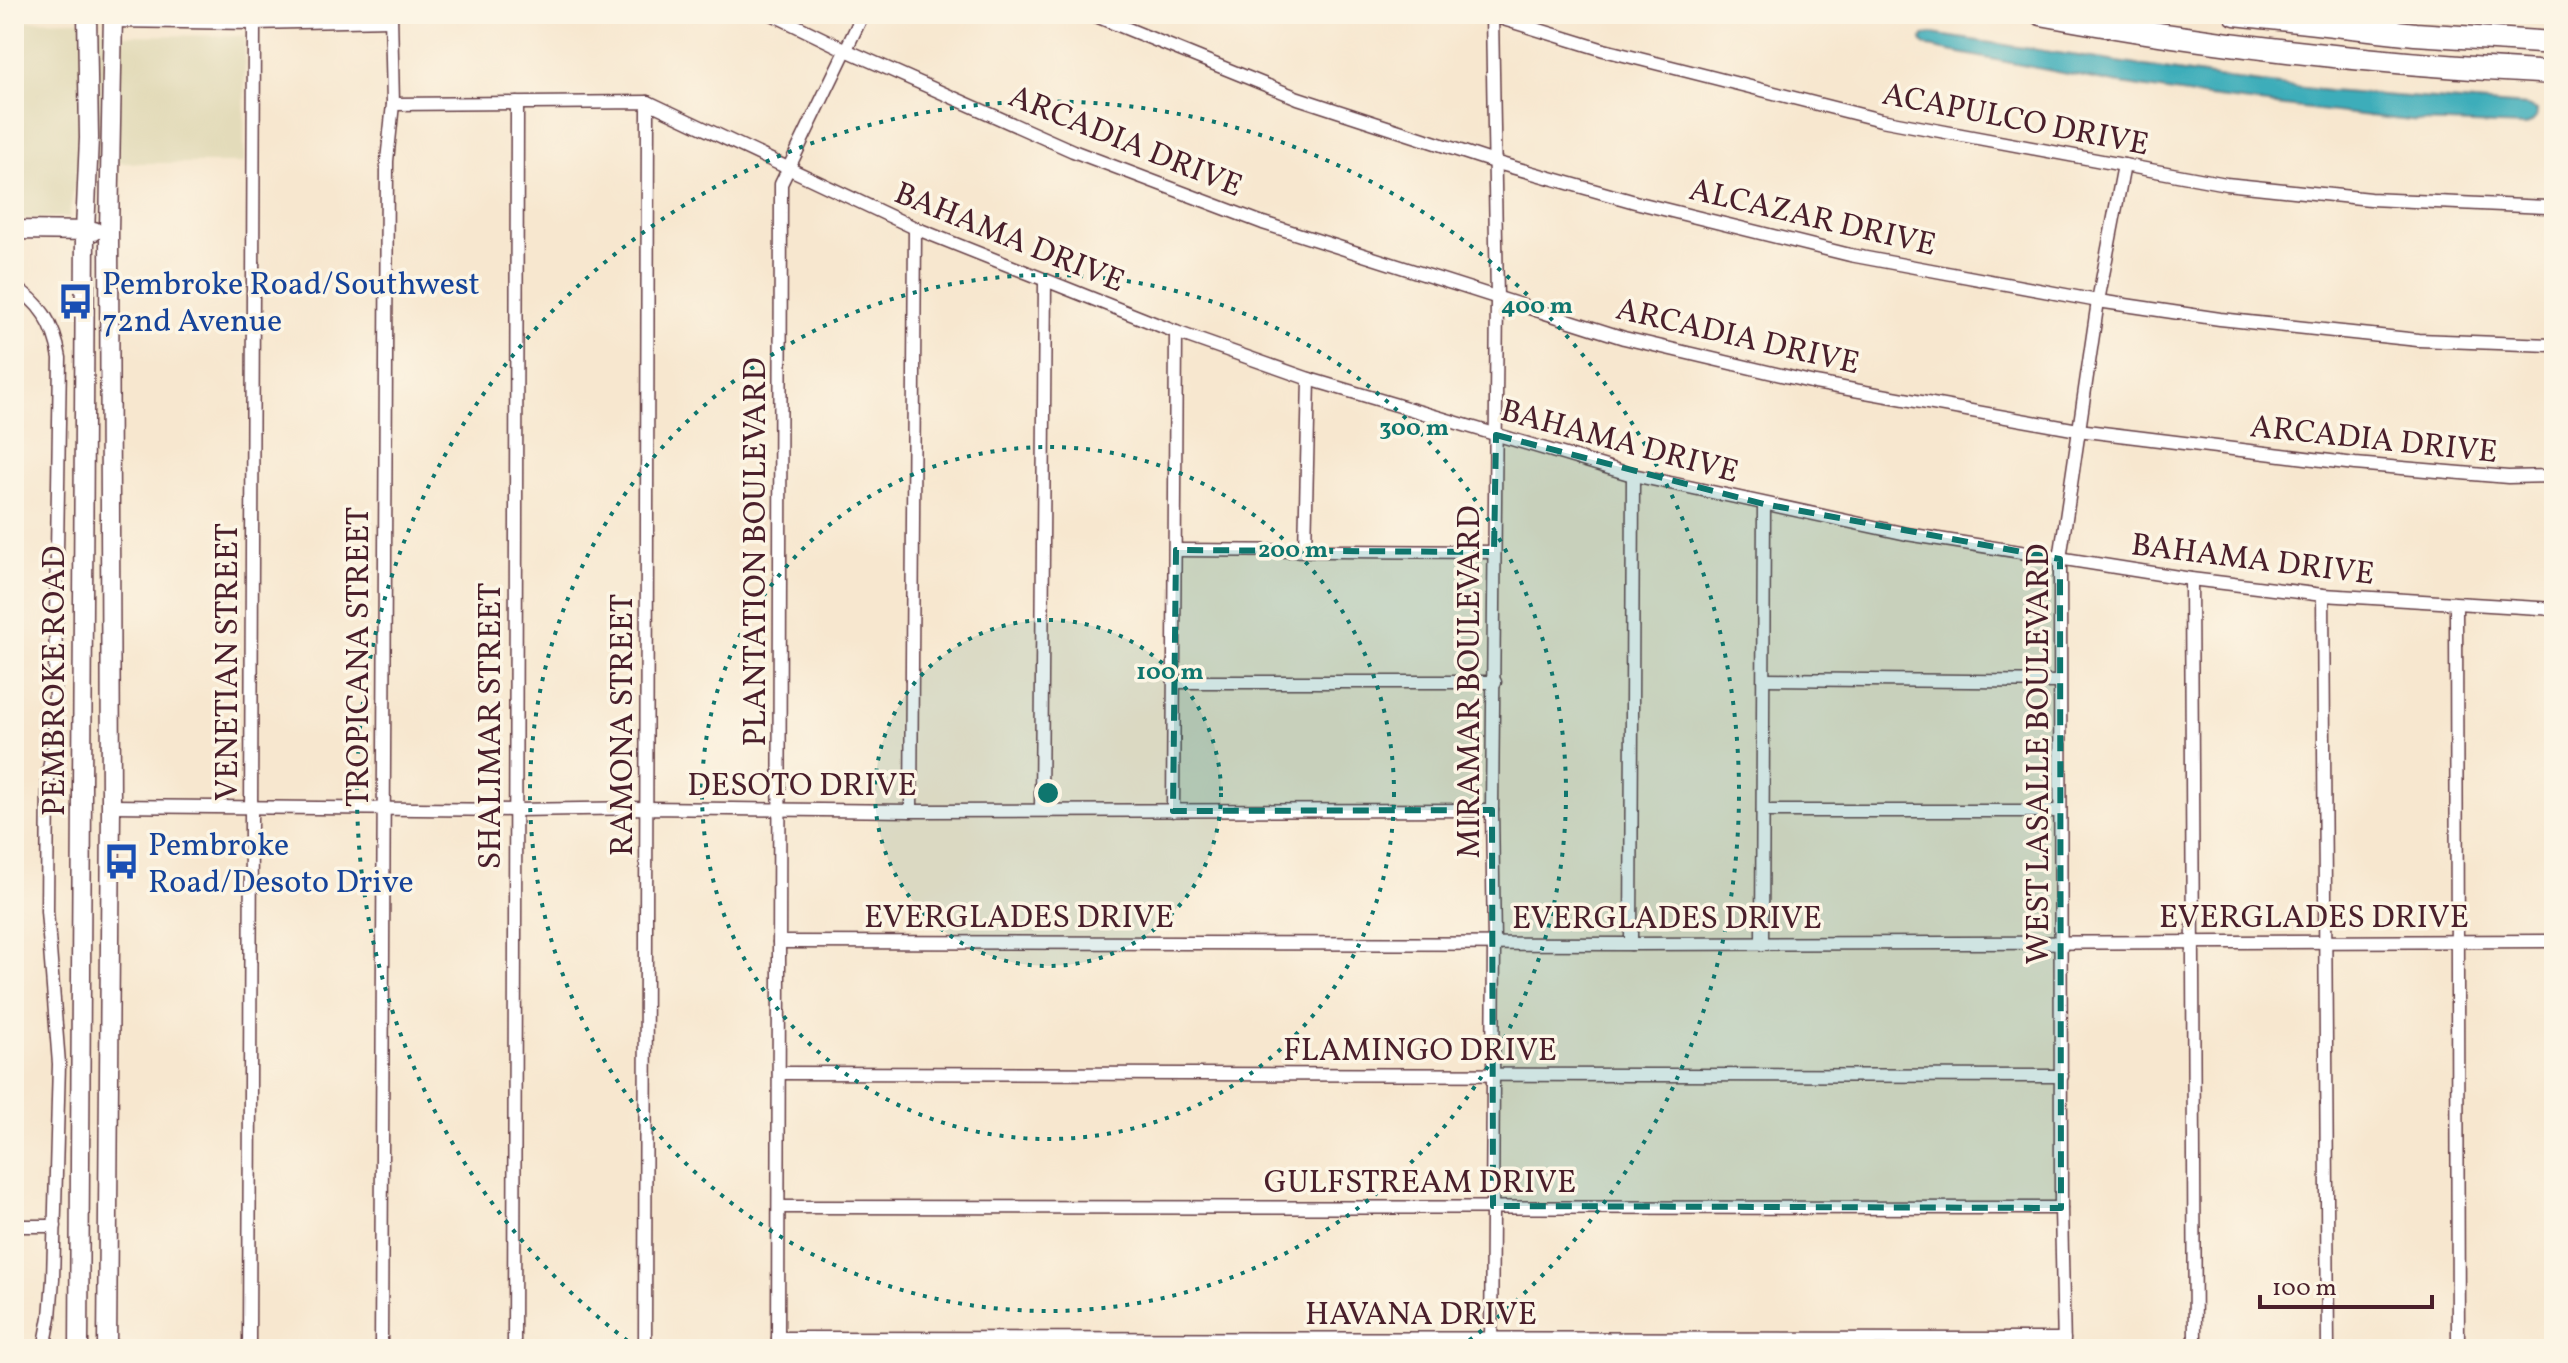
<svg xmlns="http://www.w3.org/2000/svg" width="2568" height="1363" font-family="Vollkorn,serif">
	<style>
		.built { fill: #e3dbba }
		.water { fill: #3dadba; stroke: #446672; stroke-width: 2 }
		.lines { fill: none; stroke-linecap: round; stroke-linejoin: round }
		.street-casing { stroke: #643d44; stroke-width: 15 }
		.secondary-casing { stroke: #643d44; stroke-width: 21 }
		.highway-casing { stroke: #643d44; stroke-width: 25 }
		.street { stroke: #fff; stroke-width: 12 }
		.secondary { stroke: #fff; stroke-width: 18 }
		.highway { stroke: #fff; stroke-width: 22 }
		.marked { fill: #0f766e; fill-opacity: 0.2; stroke: #0f766e; stroke-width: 6; stroke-dasharray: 16 10; stroke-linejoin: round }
		.ring { fill: none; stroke: #0f766e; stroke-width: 4; stroke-dasharray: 4 8 }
		.labels { text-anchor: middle; stroke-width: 7; stroke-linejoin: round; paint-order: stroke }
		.street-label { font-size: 32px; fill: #4a1f2b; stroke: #fcf5e5 }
		.transit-label { font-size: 32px; fill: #164399; stroke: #fcf5e5; text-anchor: start }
		.centre { fill: #0f766e; stroke: #fcf5e5; stroke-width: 4 }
		.ring-label { font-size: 24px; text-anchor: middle; font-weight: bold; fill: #0f766e; stroke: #fcf5e5; stroke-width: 7; stroke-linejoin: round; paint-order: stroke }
	</style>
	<rect width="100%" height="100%" fill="#fcf5e5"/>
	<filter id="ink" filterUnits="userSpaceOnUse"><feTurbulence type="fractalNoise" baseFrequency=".0125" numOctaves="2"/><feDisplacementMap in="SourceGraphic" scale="16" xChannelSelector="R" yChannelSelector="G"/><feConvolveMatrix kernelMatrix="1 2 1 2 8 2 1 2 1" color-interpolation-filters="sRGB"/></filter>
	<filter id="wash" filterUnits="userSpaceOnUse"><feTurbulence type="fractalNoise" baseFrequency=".006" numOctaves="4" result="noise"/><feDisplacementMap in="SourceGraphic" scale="32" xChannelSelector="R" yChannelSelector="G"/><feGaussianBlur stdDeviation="1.8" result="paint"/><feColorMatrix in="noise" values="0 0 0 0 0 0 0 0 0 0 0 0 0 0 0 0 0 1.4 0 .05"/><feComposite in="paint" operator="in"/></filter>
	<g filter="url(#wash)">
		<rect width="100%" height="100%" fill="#f7e7cf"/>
		<!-- built -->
		<path class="built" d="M78 20 122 35 245 36 244 163H78L69 217 14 219V21Z"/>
		<!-- water -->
		<path class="water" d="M1932 34 2237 80 2329 91 2527 106 2537 110C2537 119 2533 122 2525 126L2419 122 2200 96 2114 83 1929 47 1923 43 1922 39 1925 35Z"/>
	</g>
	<g filter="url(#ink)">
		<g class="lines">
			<defs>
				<g id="street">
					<path d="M772 14 846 50 1073 151 1263 223 1624 338 1815 383 2078 430 2355 464 2508 477 2554 476"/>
					<path d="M1091 14 1298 98 1494 162 1635 202 1850 255 2098 301 2220 319 2418 340 2551 345"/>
					<path d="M1487 14 1604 50 1881 120 2226 184 2370 199 2546 207"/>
					<path d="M113 21 254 23 390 20"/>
					<path d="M393 104 648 102 915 228 1176 332 1309 379 1633 475 1907 534 2191 579 2323 595 2554 609"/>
					<path d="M14 287C42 302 55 328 60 358L54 745 48 773 47 911 59 1064 53 1279 50 1317 44 1349"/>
					<path d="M1176 550 1494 552"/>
					<path d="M1305 550 1309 379"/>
					<path d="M2191 579 2195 1349"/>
					<path d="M2323 595 2328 1349"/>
					<path d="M2456 605 2458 1349"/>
					<path d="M1764 679 2059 682"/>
					<path d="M1174 682H1495"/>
					<path d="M111 806 515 810 647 808 911 811 1492 810"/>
					<path d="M1041 810 1045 280"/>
					<path d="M911 811 915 228"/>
					<path d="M1173 811 1176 332"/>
					<path d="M1763 811H2060"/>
					<path d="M779 942 1631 944 2554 941"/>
					<path d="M1631 944 1633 475"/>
					<path d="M1762 944 1764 504"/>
					<path d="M779 1073 2062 1076"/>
					<path d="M779 1207 2061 1208"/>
					<path d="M14 1226H55"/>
					<path d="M778 1338 2064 1339"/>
					<path d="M249 1349 254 23"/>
					<path d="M381 1349 387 161 393 104 391 14"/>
					<path d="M514 1349 517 103"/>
					<path d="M645 1349 648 102"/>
					<path d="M778 1349 781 184 863 14"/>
					<path d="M1491 1349 1494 943 1492 810 1497 298 1492 15"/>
					<path d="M2064 1349 2061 1208 2060 559 2098 301 2124 165"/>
				</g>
				<g id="secondary">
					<path d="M14 230 94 231"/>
					<path d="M79 1349 85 231 89 138 87 14"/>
					<path d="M107 1349 111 806 109 231 113 14"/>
				</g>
				<g id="highway">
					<path d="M2041 14C2210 46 2382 64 2554 73"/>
					<path d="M2235 14 2415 34 2554 43"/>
				</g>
			</defs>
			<!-- street casing -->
			<use href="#street" class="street-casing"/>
			<!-- secondary casing -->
			<use href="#secondary" class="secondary-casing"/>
			<!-- highway casing -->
			<use href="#highway" class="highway-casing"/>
			<!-- street -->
			<use href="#street" class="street"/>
			<!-- secondary -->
			<use href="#secondary" class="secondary"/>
			<!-- highway -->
			<use href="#highway" class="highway"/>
		</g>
	</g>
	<!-- marked area -->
	<path class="marked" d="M1496 435 1764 504 2060 559 2061 1208 1493 1206 1492 810 1173 811 1176 550 1494 552Z"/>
	<!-- distance rings -->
	<circle cx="1048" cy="793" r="173" fill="#0f766e" fill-opacity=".12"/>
	<g class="ring">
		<circle cx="1048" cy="793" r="173"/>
		<circle cx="1048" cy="793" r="346"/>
		<circle cx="1048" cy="793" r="518"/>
		<path d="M637 1348A691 691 0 1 1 1459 1348"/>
	</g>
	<!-- icons -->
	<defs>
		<symbol id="bus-bare" viewBox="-9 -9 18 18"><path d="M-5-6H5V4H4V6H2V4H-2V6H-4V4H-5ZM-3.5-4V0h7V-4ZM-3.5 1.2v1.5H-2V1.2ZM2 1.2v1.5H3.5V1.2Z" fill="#1a4fb4" stroke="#fcf5e5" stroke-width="2.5" paint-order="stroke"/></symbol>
	</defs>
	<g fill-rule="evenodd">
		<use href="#bus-bare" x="50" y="276" width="51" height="51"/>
		<use href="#bus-bare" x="96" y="836" width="51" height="51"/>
	</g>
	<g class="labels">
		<!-- street labels -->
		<g class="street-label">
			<text transform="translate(2016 118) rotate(11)" y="11">ACAPULCO DRIVE</text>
			<text transform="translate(1126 140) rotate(22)" y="11">ARCADIA DRIVE</text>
			<text transform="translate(1813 216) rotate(13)" y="11">ALCAZAR DRIVE</text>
			<text transform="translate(1010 236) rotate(22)" y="11">BAHAMA DRIVE</text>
			<text transform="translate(1738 335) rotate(13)" y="11">ARCADIA DRIVE</text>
			<text transform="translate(2374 438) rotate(6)" y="11">ARCADIA DRIVE</text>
			<text transform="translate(1620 440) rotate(15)" y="11">BAHAMA DRIVE</text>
			<text transform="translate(754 552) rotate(-90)" y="11">PLANTATION BOULEVARD</text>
			<text transform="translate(2253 558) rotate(7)" y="11">BAHAMA DRIVE</text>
			<text transform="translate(357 657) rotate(-90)" y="11">TROPICANA STREET</text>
			<text transform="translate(226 662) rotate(-90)" y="11">VENETIAN STREET</text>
			<text transform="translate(53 681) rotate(-90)" y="11">PEMBROKE ROAD</text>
			<text transform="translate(1468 682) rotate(-90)" y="11">MIRAMAR BOULEVARD</text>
			<text transform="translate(621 725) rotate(-90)" y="11">RAMONA STREET</text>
			<text transform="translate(489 726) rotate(-90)" y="11">SHALIMAR STREET</text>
			<text transform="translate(2037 754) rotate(-90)" y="11">WEST LASALLE BOULEVARD</text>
			<text x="802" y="795">DESOTO DRIVE</text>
			<text x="1019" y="927">EVERGLADES DRIVE</text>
			<text x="2314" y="927">EVERGLADES DRIVE</text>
			<text x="1667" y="928">EVERGLADES DRIVE</text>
			<text x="1420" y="1060">FLAMINGO DRIVE</text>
			<text x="1420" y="1192">GULFSTREAM DRIVE</text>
			<text x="1421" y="1324">HAVANA DRIVE</text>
		</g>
		<!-- transit labels -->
		<g class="transit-label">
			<text x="102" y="294">Pembroke Road/Southwest<tspan x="102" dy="37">72nd Avenue</tspan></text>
			<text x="148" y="855">Pembroke<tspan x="148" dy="37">Road/Desoto Drive</tspan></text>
		</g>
	</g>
	<circle cx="1048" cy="793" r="12" class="centre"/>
	<g class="ring-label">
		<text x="1537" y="313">400 m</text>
		<text x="1414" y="435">300 m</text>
		<text x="1293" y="557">200 m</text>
		<text x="1170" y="679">100 m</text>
	</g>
	<!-- margin -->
	<rect width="2568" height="1363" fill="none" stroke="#fcf5e5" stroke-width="48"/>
	<!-- scale -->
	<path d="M2260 1295v12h172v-12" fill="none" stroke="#4a1f2b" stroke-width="4"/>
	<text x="2272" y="1295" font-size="24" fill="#4a1f2b" stroke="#fcf5e5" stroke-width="6" paint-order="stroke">100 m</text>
</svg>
